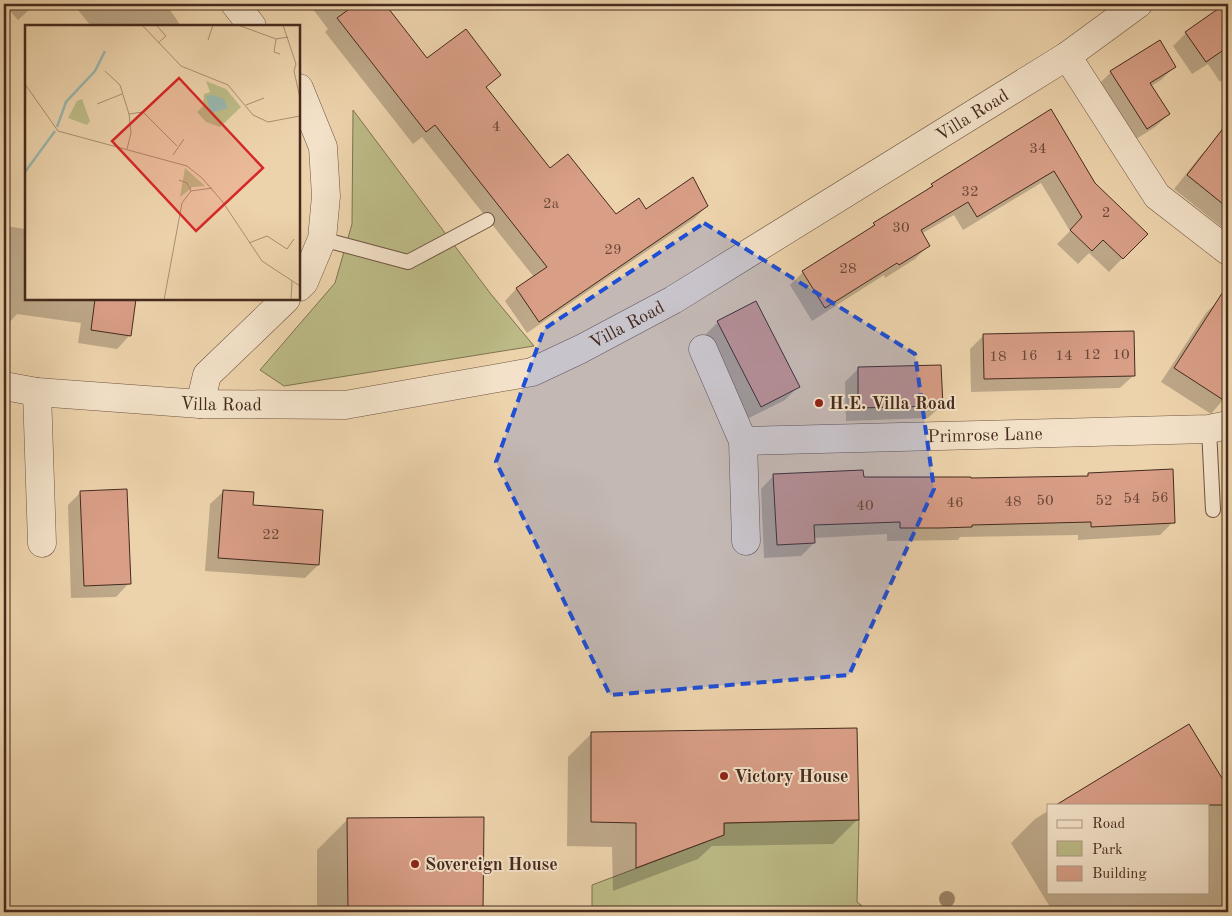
<svg xmlns="http://www.w3.org/2000/svg" width="1232" height="916" font-family="'Old Standard TT',serif">
	<style>
		.green { fill: #bcbb87; stroke: #807252 }
		.shadow { fill: #0003 }
		.building { fill: #d89e86; stroke: #452a1d }
		.lines { fill: none; stroke-linecap: round; stroke-linejoin: round }
		.service-casing { stroke: #6f5441; stroke-width: 16 }
		.minor-casing { stroke: #6f5441; stroke-width: 29 }
		.service { stroke: #f3e2c9; stroke-width: 14 }
		.minor { stroke: #f3e2c9; stroke-width: 28 }
		.tree { fill: #9e8669 }
		.marked { fill: #1d4ed8; fill-opacity: 0.2; stroke: #1d4ed8; stroke-width: 4; stroke-dasharray: 10 6; stroke-linejoin: round }
		.poi-dot { fill: #8f2418; stroke: #f3e2c9; stroke-width: 2 }
		.labels { text-anchor: middle; stroke-width: 4; stroke-linejoin: round; paint-order: stroke }
		.number-label { font-size: 15px; fill: #6a4737 }
		.street-label { font-size: 18px; fill: #452a1d; stroke: #f3e2c9 }
		.poi-label { font-size: 18px; font-weight: bold; fill: #452a1d; stroke: #f3e2c9; text-anchor: start }
		.inset-river { fill: none; stroke: #9ab7ae; stroke-width: 2.5 }
		.inset-road { fill: none; stroke: #aa8f73; stroke-width: 1 }
		.view { fill: #d62828; fill-opacity: 0.15; stroke: #d62828; stroke-width: 2.5 }
		.inset-edge { fill: none; stroke: #452a1d; stroke-width: 2.5 }
	</style>
	<rect width="100%" height="100%" fill="#edd3ac"/>
	<filter id="stains"><feTurbulence type="fractalNoise" baseFrequency=".004" numOctaves="4"/><feColorMatrix values="0 0 0 0 .2 0 0 0 0 .09 0 0 0 0 .02 0 0 0 .5 -.17"/></filter>
	<radialGradient id="worn" r=".72"><stop offset=".6" stop-color="#630" stop-opacity="0"/><stop offset="1" stop-color="#630" stop-opacity=".3"/></radialGradient>
	<!-- green -->
	<g class="green">
		<path d="M353 110 490 293 534 346 284 386 260 370 335 283 352 224Z"/>
		<path d="M859 820 857 902 870 912H592V885L724 835V823Z"/>
	</g>
	<!-- shadow -->
	<g class="shadow">
		<path d="M4 4H35L18 20Z"/>
		<path d="M73 4H166L181 26H91Z"/>
		<path d="M309 4H386L385 5 427 59 499 75 485 88 550 170 616 216 646 211 707 206 694 219 527 333 505 301 517 288 534 277 422 137 413 144 325 32 328 29Z"/>
		<path d="M1228 4V76L1220 82 1208 64 1192 74 1173 46 1186 33Z"/>
		<path d="M1175 66 1161 80 1151 86 1169 114 1155 127 1133 141 1098 85 1111 72Z"/>
		<path d="M1050 110 1094 184 1146 234 1109 272 1089 253 1078 264 1057 244 1070 231 1041 183 963 230 954 215 921 234 928 246 915 259 885 278 884 275 812 321 790 285 803 272 865 233 874 224 922 194 932 185Z"/>
		<path d="M1215 141 1228 152V232L1174 189 1202 154Z"/>
		<path d="M5 226 26 229V299H135L130 335 117 349 78 343 81 323 17 314 4 328V227Z"/>
		<path d="M1219 300 1228 305V394L1211 414 1161 382 1206 313Z"/>
		<path d="M718 322 798 387 785 400 747 419 705 335Z"/>
		<path d="M983 336 1134 375 1120 388 971 392 970 349Z"/>
		<path d="M859 368 942 405 928 418 846 421 845 382Z"/>
		<path d="M774 475 970 480 1086 477 1089 475 1173 522 1160 535 1078 540V535L960 537 958 540 887 541V534L814 538V543L801 556 764 558 761 489Z"/>
		<path d="M224 491 252 506 318 565 305 578 205 571 210 504Z"/>
		<path d="M81 492 129 583 116 597 71 598 68 505Z"/>
		<path d="M1189 725 1228 790V912H1053L1011 843 1035 819 1048 811V892H1208V805Z"/>
		<path d="M592 733 857 820 833 844 712 846 698 859 613 891 612 847 567 846 568 757Z"/>
		<path d="M347 820 482 910 484 912H317V850Z"/>
	</g>
	<!-- building -->
	<g class="building">
		<path d="M356 4H385L427 58 466 29 501 75 486 87 550 168 568 154 616 214 639 198 646 209 693 177 708 206 539 322 516 288 547 267 435 125 426 132 337 18Z"/>
		<path d="M1225 4H1228V47L1206 62 1185 32Z"/>
		<path d="M1160 40 1176 67 1150 83 1170 114 1147 129 1110 71Z"/>
		<path d="M1051 109 1095 183 1148 234 1123 259 1103 240 1092 251 1070 230 1082 217 1054 171 977 217 968 202 921 230 930 246 899 265 897 263 825 308 802 271 875 225 873 223 933 186 931 184Z"/>
		<path d="M1228 122V208L1187 175Z"/>
		<path d="M1228 284V403L1174 368Z"/>
		<path d="M95 299H136L131 336 91 330Z"/>
		<path d="M756 301 800 387 761 407 717 321Z"/>
		<path d="M1134 331 1135 376 984 379 983 334Z"/>
		<path d="M941 365 943 406 858 408V367Z"/>
		<path d="M1173 469 1175 523 1091 527V522L972 525V527L939 528H900V522L814 525 815 543 777 545 773 474 863 470 864 477H971V478L1088 476V473Z"/>
		<path d="M127 489 131 584 84 586 80 491Z"/>
		<path d="M223 490 254 492 253 505 323 510 319 565 218 558Z"/>
		<path d="M1189 724 1228 788V805H1056Z"/>
		<path d="M857 728 859 820 724 823V835L636 868V823L591 822V732Z"/>
		<path d="M484 817 483 912H348L347 818Z"/>
	</g>
	<g class="lines">
		<defs>
			<g id="service">
				<path d="M322 239 408 262 487 220"/>
				<path d="M1209 429 1213 510"/>
			</g>
			<g id="minor">
				<path d="M235 4 252 26"/>
				<path d="M1067 56 1157 196 1228 251"/>
				<path d="M299 88 323 147 326 196 322 239 304 282 299 287"/>
				<path d="M703 349 743 441 746 541"/>
				<path id="s1" d="M4 386 37 392 200 404 345 405 532 372 581 349 673 300 1067 56 1138 4"/>
				<path d="M37 392 42 543"/>
				<path d="M200 404 207 375 286 299"/>
				<path id="s2" d="M743 441 1209 429 1228 425"/>
			</g>
		</defs>
		<!-- service casing -->
		<use href="#service" class="service-casing"/>
		<!-- minor casing -->
		<use href="#minor" class="minor-casing"/>
		<!-- service -->
		<use href="#service" class="service"/>
		<!-- minor -->
		<use href="#minor" class="minor"/>
	</g>
	<!-- trees -->
	<circle class="tree" cx="947" cy="899" r="8"/>
	<!-- marked area -->
	<path class="marked" d="M704 223 915 354 934 489 849 675 610 695 496 462 544 329Z"/>
	<!-- markers -->
	<g class="poi-dot">
		<circle cx="819" cy="403" r="5"/>
		<circle cx="724" cy="776" r="5"/>
		<circle cx="415" cy="864" r="5"/>
	</g>
	<g class="labels">
		<!-- number labels -->
		<g class="number-label">
			<text x="496" y="131">4</text>
			<text x="1038" y="153">34</text>
			<text x="970" y="196">32</text>
			<text x="551" y="208">2a</text>
			<text x="1106" y="217">2</text>
			<text x="901" y="232">30</text>
			<text x="613" y="254">29</text>
			<text x="848" y="273">28</text>
			<text x="1092" y="359">12</text>
			<text x="1121" y="359">10</text>
			<text x="1029" y="360">16</text>
			<text x="1064" y="360">14</text>
			<text x="998" y="361">18</text>
			<text x="1160" y="502">56</text>
			<text x="1132" y="503">54</text>
			<text x="1045" y="505">50</text>
			<text x="1104" y="505">52</text>
			<text x="1013" y="506">48</text>
			<text x="955" y="507">46</text>
			<text x="865" y="510">40</text>
			<text x="271" y="539">22</text>
		</g>
		<!-- street labels -->
		<g class="street-label">
			<text dy="6" stroke="none"><textPath href="#s1" startOffset="1042">Villa Road</textPath></text>
			<text dy="6" stroke="none"><textPath href="#s1" startOffset="638">Villa Road</textPath></text>
			<text dy="6" stroke="none"><textPath href="#s1" startOffset="218">Villa Road</textPath></text>
			<text dy="6" stroke="none"><textPath href="#s2" startOffset="242">Primrose Lane</textPath></text>
		</g>
		<!-- poi labels -->
		<g class="poi-label">
			<text x="829" y="409">H.E. Villa Road</text>
			<text x="734" y="782">Victory House</text>
			<text x="425" y="870">Sovereign House</text>
		</g>
	</g>
	<!-- overview -->
	<g transform="translate(25 25)">
		<rect width="275" height="275" fill="#edd3ac"/>
		<path d="M181 56 201 64 216 82 195 102 181 97 172 87 178 81 179 69 185 67ZM57 74 65 96 62 100 43 93 52 76ZM160 143 180 161 168 162 155 172Z" fill="#bcbb87"/>
		<path d="M188 70 199 74 203 83 186 88 181 71Z" fill="#9ab7ae"/>
		<path class="inset-river" d="M32 102 41 77 70 46 80 26M0 147 30 106"/>
		<path class="inset-road" d="M117 0 156 41 203 60 228 90 243 97 275 91M131 0 141 11 133 18M213 0 251 14 263 12M258 0 271 39 269 46 275 73M251 14 249 27 255 29M183 15 188 0M80 46 95 60 104 89 106 108 102 124M0 59 33 106 162 141 177 153 197 176 237 236 275 261M72 79 97 69M221 80 239 73M104 89 118 87 152 121M148 130 159 114M154 155 162 158 166 166M224 218 242 211 262 224 269 214M139 275 157 178 166 166 187 163M266 275 267 256"/>
		<path class="view" d="M154 53 238 143 171 206 87 116Z"/>
		<rect width="275" height="275" class="inset-edge"/>
	</g>
	<!-- margin -->
	<rect width="1232" height="916" fill="none" stroke="#edd3ac" stroke-width="20"/>
	<rect x="5" y="5" width="1222" height="906" fill="none" stroke="#452a1d" stroke-width="2.5"/>
	<rect x="10" y="10" width="1212" height="896" fill="none" stroke="#452a1d"/>
	<!-- legend -->
	<rect x="1047" y="804" width="162" height="90" fill="#f3e2c9" stroke="#ad9884"/>
	<rect x="1057" y="820" width="25" height="8" fill="#f3e2c9" stroke="#ad9884"/>
	<text x="1092" y="828" font-size="15" fill="#452a1d">Road</text>
	<rect x="1057" y="841" width="25" height="15" fill="#bcbb87" stroke="#ad9884"/>
	<text x="1092" y="854" font-size="15" fill="#452a1d">Park</text>
	<rect x="1057" y="866" width="25" height="15" fill="#d89e86" stroke="#ad9884"/>
	<text x="1092" y="878" font-size="15" fill="#452a1d">Building</text>
	<rect width="100%" height="100%" filter="url(#stains)"/>
	<rect width="100%" height="100%" fill="url(#worn)"/>
</svg>
